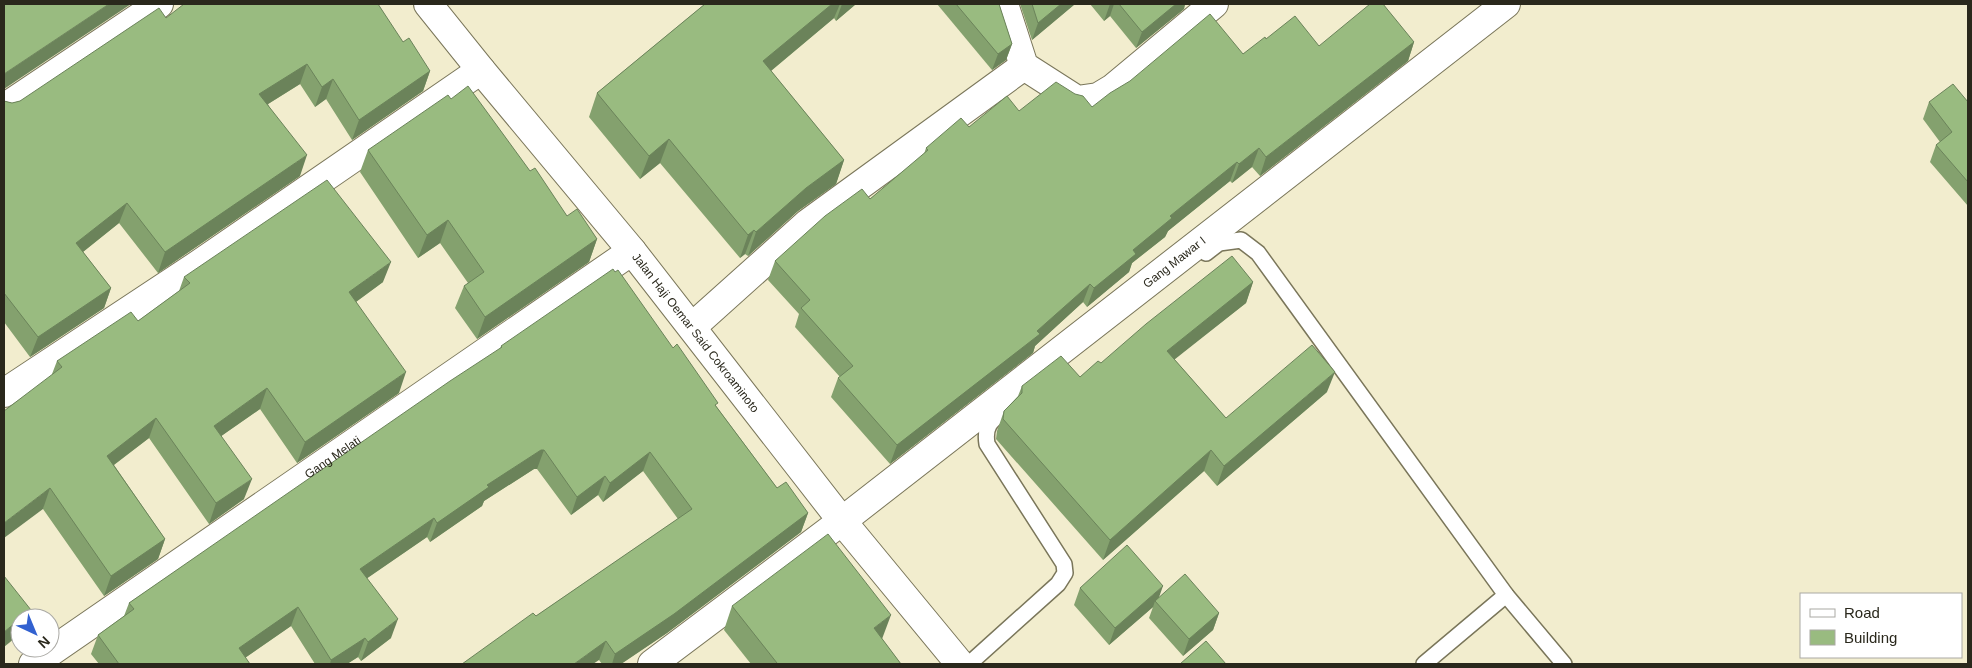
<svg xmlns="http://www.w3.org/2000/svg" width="1972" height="668" font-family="Arial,sans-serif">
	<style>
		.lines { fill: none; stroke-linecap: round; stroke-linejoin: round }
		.service-casing { stroke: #7a765a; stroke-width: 18 }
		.minor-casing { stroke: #7a765a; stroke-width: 30 }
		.secondary-casing { stroke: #7a765a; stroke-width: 30 }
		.service { stroke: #fff; stroke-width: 15 }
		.minor { stroke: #fff; stroke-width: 28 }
		.secondary { stroke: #fff; stroke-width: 28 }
		.wall { fill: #84a16e }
		.shaded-wall { fill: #6b835a }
		.building { fill: #99bb80; stroke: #6b835a }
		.labels { text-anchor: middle; stroke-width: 5; stroke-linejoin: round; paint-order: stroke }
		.street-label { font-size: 12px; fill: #2a281c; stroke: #fff }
	</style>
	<rect width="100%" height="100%" fill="#f2edce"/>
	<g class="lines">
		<defs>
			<g id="service">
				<path d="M1206 253 1219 243 1241 240 1258 253 1506 595 1564 664"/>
				<path d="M969 664 1058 584 1065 573 1064 564 987 444C984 425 991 421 1006 409"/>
				<path d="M1424 664 1506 595"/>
			</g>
			<g id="minor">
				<path d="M1004 4 1024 66 1077 100 1098 97 1113 88 1214 4"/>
				<path d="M4 108 159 4"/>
				<path d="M692 327 808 223 1024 66"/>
				<path d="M4 393 199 264 481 70"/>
				<path id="s1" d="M33 664 632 251"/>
				<path id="s2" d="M652 664 842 521 1506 4"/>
			</g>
			<g id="secondary">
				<path id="s3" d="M428 4 481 70 632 251 842 521 960 664"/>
			</g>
		</defs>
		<!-- service casing -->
		<use href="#service" class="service-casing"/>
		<!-- minor casing -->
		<use href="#minor" class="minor-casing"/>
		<!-- secondary casing -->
		<use href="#secondary" class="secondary-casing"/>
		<!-- service -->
		<use href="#service" class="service"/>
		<!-- minor -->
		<use href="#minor" class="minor"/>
		<!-- secondary -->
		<use href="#secondary" class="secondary"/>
	</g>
	<!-- wall -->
	<g class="wall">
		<path d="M705 4H856L836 21 834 18 771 71 844 160 836 184 798 211 748 256 745 254 740 258 660 163 640 179 589 117 597 93Z"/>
		<path d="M937 4H999L1012 44 1006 60 992 70Z"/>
		<path d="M1020 4H1075L1032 40Z"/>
		<path d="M1090 4H1185L1184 9 1136 48 1110 16 1104 21Z"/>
		<path d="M166 18 403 42 430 71 423 91 352 140 326 99 315 107 300 84 268 104 300 176 158 273 119 223 83 252 111 288 104 308 30 357 4 322V101L12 103 20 101Z"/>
		<path d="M1266 39 1319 46 1414 42 1408 61 1260 176 1252 167 1232 183 1230 181 1168 231 1165 237 1132 263 1129 272 1087 307 1083 302 1035 346 1033 353 890 464 831 397 838 378 840 377 795 327 799 314 768 280 775 261 870 199 924 154 926 148 969 127 1019 111 1092 107 1243 54Z"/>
		<path d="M451 99 530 171 567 216 597 239 589 262 477 339 455 308 464 286 468 283 440 243 418 258 360 172 368 150Z"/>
		<path d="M1929 102H1968V206L1930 162 1936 145 1940 142 1923 119Z"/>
		<path d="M184 277 383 282 356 302 399 393 297 463 260 409 221 436 244 499 209 524 149 438 114 465 165 539 158 559 104 596 43 509 52 374 57 361 138 321 179 291Z"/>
		<path d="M1253 282 1246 303 1174 359 1226 418 1327 392 1217 486 1204 471 1103 560 996 439 997 431 1004 411 1018 396 1022 386 1080 377 1101 363Z"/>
		<path d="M501 346 673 348 777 488 808 513 801 532 667 633 621 664H602L599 660 536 616 678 519 643 471 603 502 598 495 571 515 537 469H534L484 501 482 506 430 542 427 537 367 578 391 638 361 661 358 657 347 664H315L291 626 245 658 250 664H99L91 654 98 635 124 616 129 603 500 349Z"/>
		<path d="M1080 588 1159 597 1219 613 1213 630 1183 656 1149 618 1153 607 1109 645 1074 605Z"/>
		<path d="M732 606 882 639 901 664H751L724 630Z"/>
	</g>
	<!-- shaded-wall -->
	<g class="shaded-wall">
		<path d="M109 4H131L4 89V74Z"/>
		<path d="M832 4H840L834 18 754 85 763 61Z"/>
		<path d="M842 4H856L836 21Z"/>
		<path d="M1061 4H1075L1032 40 1038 23Z"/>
		<path d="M1110 4H1114L1110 16 1104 21Z"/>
		<path d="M1176 4H1185L1184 9 1136 48 1142 32Z"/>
		<path d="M1414 42 1408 61 1260 176 1266 157Z"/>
		<path d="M1012 44 1006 60 992 70 998 54Z"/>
		<path d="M307 64 300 84 252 114 259 94Z"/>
		<path d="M430 71 423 91 352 140 359 120Z"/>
		<path d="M333 79 326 99 315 107 322 87Z"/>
		<path d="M669 139 660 163 640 179 649 156Z"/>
		<path d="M1259 148 1252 167 1232 183 1239 164Z"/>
		<path d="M307 155 300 176 158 273 165 252Z"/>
		<path d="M844 160 836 184 798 211 748 256 756 232 806 188Z"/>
		<path d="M1237 162 1230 181 1168 231 1165 237 1132 263 1129 272 1087 307 1094 288 1133 250 1170 216Z"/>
		<path d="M127 203 119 223 69 263 76 243Z"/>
		<path d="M448 220 440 243 418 258 427 235Z"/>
		<path d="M754 230 745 254 740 258 748 235Z"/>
		<path d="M597 239 589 262 477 339 485 317Z"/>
		<path d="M391 262 383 282 342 312 349 292Z"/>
		<path d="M1253 282 1246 303 1160 371 1167 351Z"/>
		<path d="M1090 284 1083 302 1035 346 1033 353 890 464 897 445 1037 331Z"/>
		<path d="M111 288 104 308 30 357 38 337Z"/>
		<path d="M406 372 399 393 297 463 305 442Z"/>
		<path d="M1335 372 1327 392 1217 486 1224 466Z"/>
		<path d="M267 388 260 409 207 446 214 426Z"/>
		<path d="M156 418 149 438 99 476 107 456Z"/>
		<path d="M541 450H544L537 469H534L484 501 482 506 430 542 437 523 487 485Z"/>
		<path d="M1211 450 1204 471 1103 560 1110 540Z"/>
		<path d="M650 452 643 471 603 502 610 483Z"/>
		<path d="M605 476 598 495 571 515 577 497Z"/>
		<path d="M252 479 244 499 209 524 216 503Z"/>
		<path d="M50 488 43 509 4 538V523Z"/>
		<path d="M808 513 801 532 667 633 621 664H612L615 654Z"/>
		<path d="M434 518 427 537 353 588 360 569Z"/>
		<path d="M165 539 158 559 104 596 111 576Z"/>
		<path d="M1163 586 1157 603 1155 601 1153 607 1109 645 1115 628Z"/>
		<path d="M298 607 291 626 236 664 239 648Z"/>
		<path d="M31 610 29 618H22Z"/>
		<path d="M1219 613 1213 630 1183 656 1189 639Z"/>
		<path d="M891 615 882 639 866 652 874 628Z"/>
		<path d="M20 619V634L4 647V632Z"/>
		<path d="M398 619 391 638 361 661 368 642Z"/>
		<path d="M365 638 358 657 347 664H330L331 660Z"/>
		<path d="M606 641 599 660 593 664H574Z"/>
	</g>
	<!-- building -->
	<g class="building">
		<path d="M4 4H109L4 74Z"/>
		<path d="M184 4H378L403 42 409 38 430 71 359 120 333 79 322 87 307 64 259 94 307 155 165 252 127 203 76 243 111 288 38 337 4 293V101L12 103 20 101 159 8 166 18Z"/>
		<path d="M705 4H832L763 61 844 160 806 188 756 232 754 230 748 235 669 139 649 156 597 93Z"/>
		<path d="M956 4H999L1012 44 998 54Z"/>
		<path d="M1032 4H1061L1038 23Z"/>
		<path d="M1119 4H1176L1142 32Z"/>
		<path d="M1370 4H1383L1414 42 1266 157 1259 148 1239 164 1237 162 1170 216 1172 218 1133 250 1136 254 1094 288 1090 284 1037 331 1040 334 897 445 838 378 853 366 801 308 810 300 775 261 825 216 862 189 870 199 928 150 926 148 961 118 969 127 1007 96 1019 111 1056 82 1075 94 1083 96 1092 107 1110 93 1130 81 1210 14 1243 54 1265 37 1266 39 1295 16 1319 46Z"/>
		<path d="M1953 84 1968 102V182L1936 145 1952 132 1929 102Z"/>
		<path d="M468 86 530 171 535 168 567 216 577 209 597 239 485 317 464 286 484 272 448 220 427 235 368 150 448 95 451 99Z"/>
		<path d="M327 180 391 262 349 292 406 372 305 442 267 388 214 426 252 479 216 503 156 418 107 456 165 539 111 576 50 488 4 523V411L62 367 57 361 131 312 138 321 190 283 184 277Z"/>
		<path d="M1232 256 1253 282 1167 351 1226 418 1312 345 1335 372 1224 466 1211 450 1110 540 1003 419 1004 411 1022 393V386L1061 356 1080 377 1098 361 1101 363 1146 324Z"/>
		<path d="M613 269 615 272 618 270 673 348 677 344 718 403 715 405 777 488 786 482 808 513 674 614 615 654 606 641 574 664H462L533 613 536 616 692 509 650 452 610 483 605 476 577 497 544 450H541L487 485 489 487 437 523 434 518 360 569 398 619 368 642 365 638 331 660 298 607 239 648 250 664H119L98 635 134 609 129 603 450 381 502 347 501 346Z"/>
		<path d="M828 534 891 615 874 628 901 664H775L777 663 732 606Z"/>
		<path d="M1127 545 1163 586 1115 628 1080 588Z"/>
		<path d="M1185 574 1219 613 1189 639 1155 601Z"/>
		<path d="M4 576 31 610 22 618H20V619L4 632Z"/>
		<path d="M1206 641 1226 664H1180Z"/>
	</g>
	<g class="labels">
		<!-- street labels -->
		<g class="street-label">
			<text dy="4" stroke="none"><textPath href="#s2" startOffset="659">Gang Mawar I</textPath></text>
			<text dy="4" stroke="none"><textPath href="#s3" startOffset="424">Jalan Haji Oemar Said Cokroaminoto</textPath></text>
			<text dy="4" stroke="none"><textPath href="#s1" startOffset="364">Gang Melati</textPath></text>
		</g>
	</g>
	<!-- border -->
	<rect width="1972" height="668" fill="none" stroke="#2a281c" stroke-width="10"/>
	<!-- legend -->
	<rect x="1800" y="593" width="162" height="65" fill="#ffffff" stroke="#aaa9a4"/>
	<rect x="1810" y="609" width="25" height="8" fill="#ffffff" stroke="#aaa9a4"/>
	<text x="1844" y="618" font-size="15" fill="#2a281c">Road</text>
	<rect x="1810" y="630" width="25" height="15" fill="#99bb80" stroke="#aaa9a4"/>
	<text x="1844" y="643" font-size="15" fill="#2a281c">Building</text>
	<!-- north arrow -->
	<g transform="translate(35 633) rotate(136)"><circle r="24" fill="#ffffff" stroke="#aaa9a4"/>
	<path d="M0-4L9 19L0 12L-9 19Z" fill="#3261d0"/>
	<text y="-8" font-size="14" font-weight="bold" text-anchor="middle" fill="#2a281c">N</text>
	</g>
</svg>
